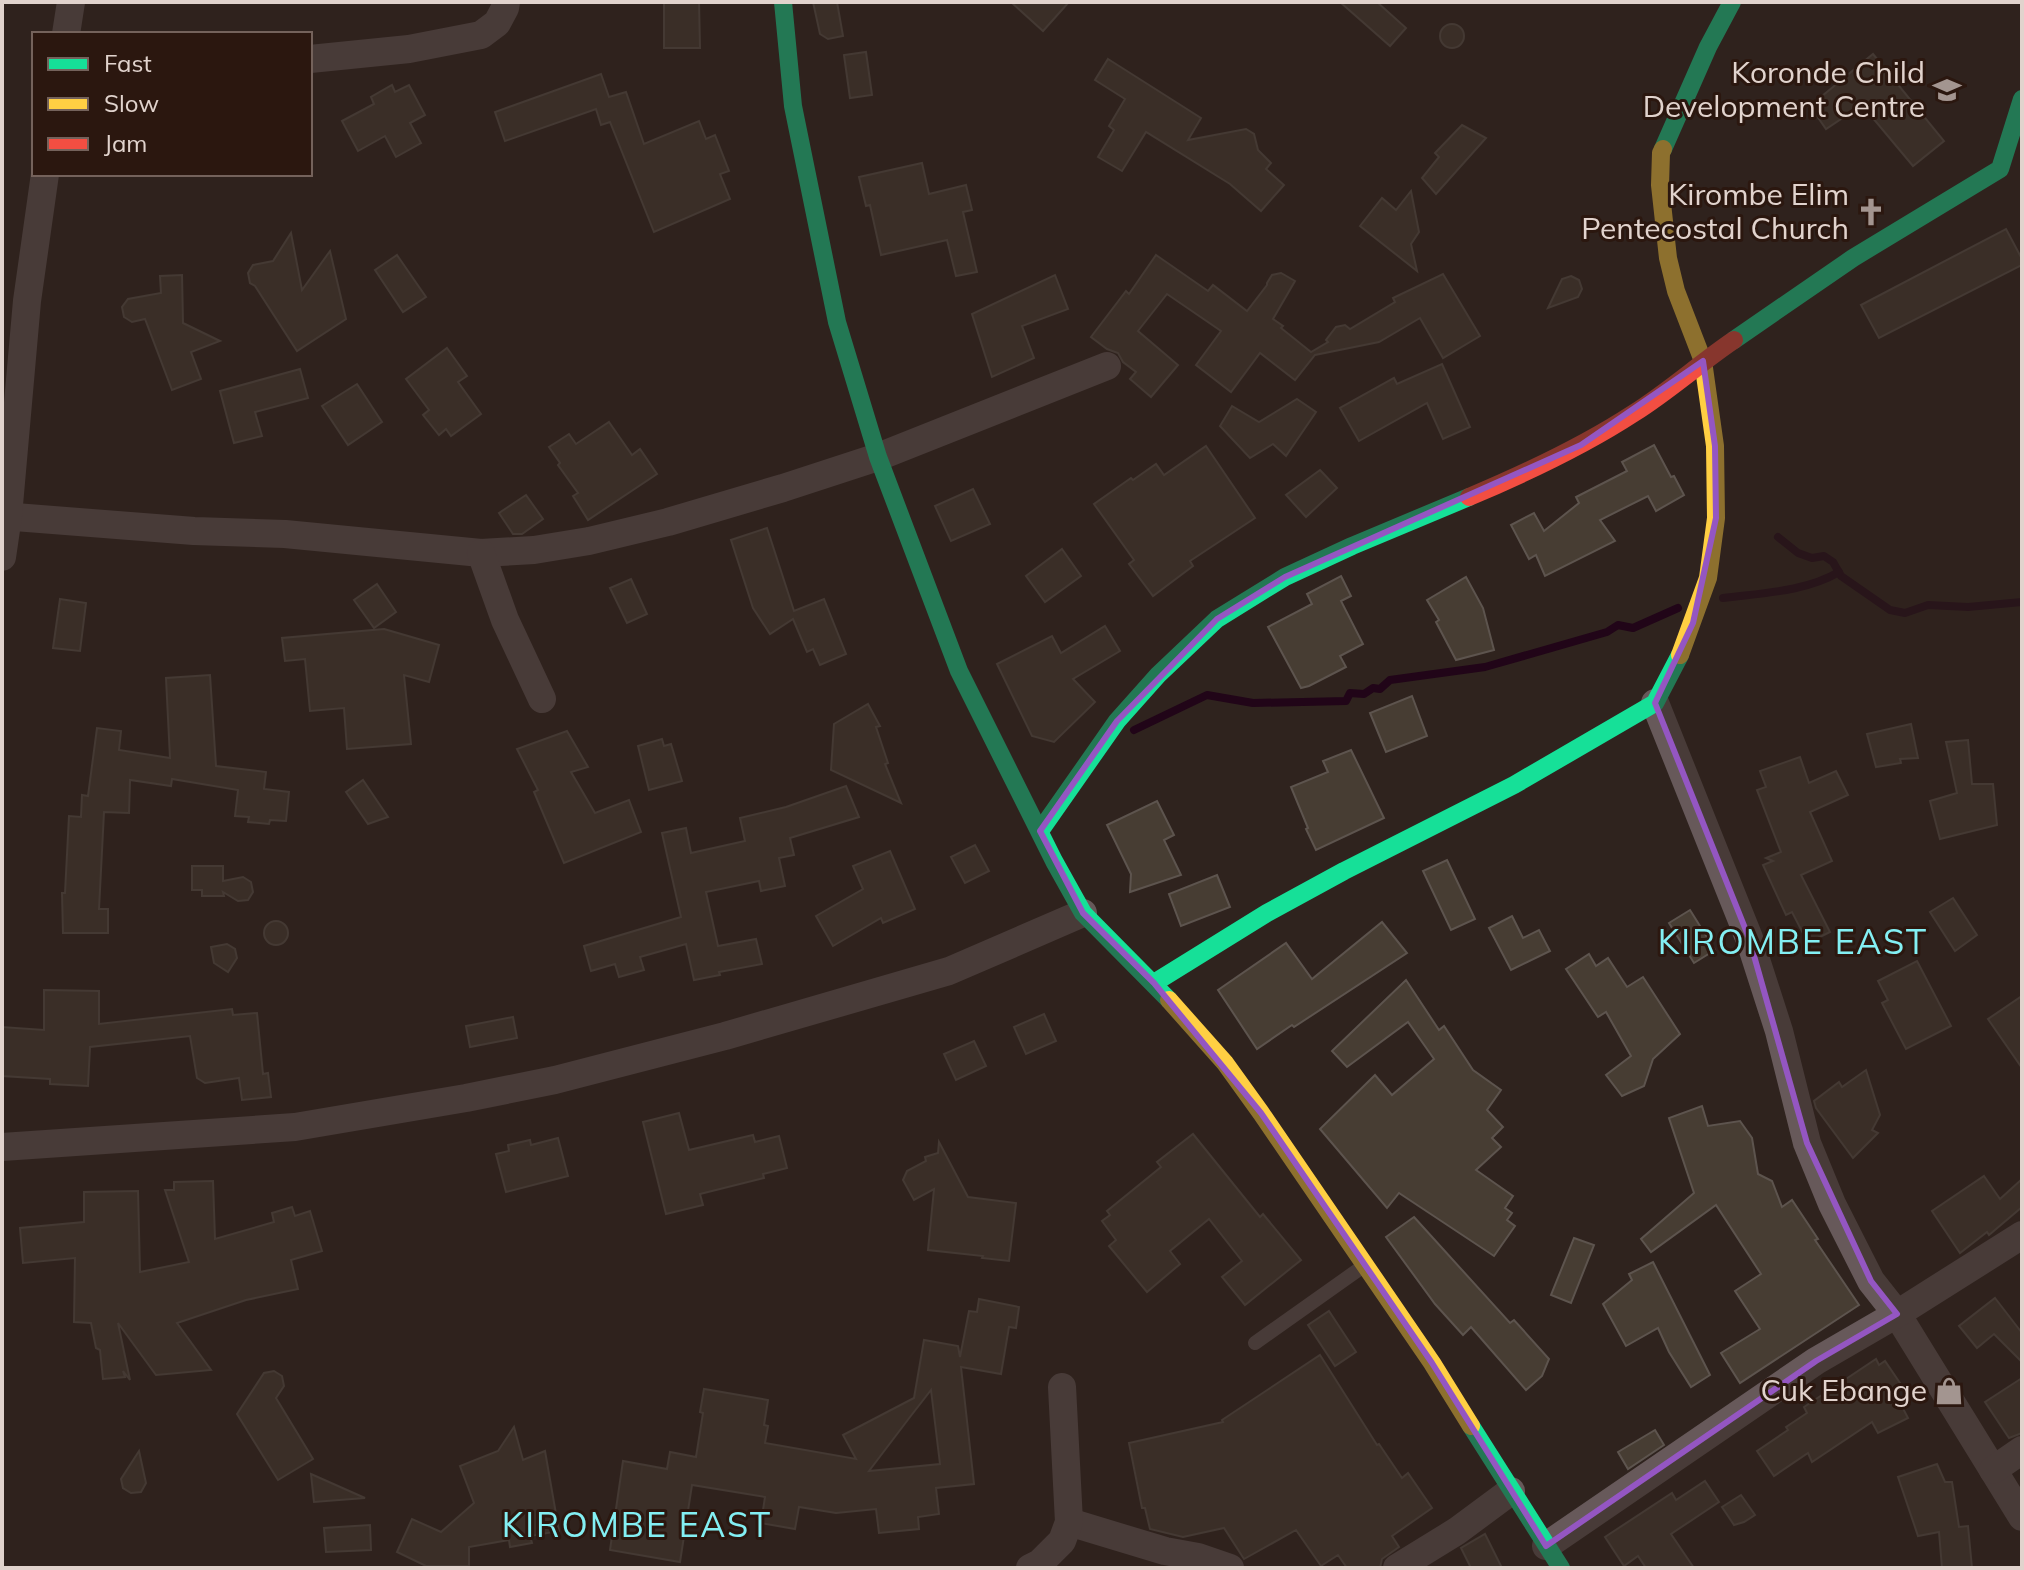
<svg xmlns="http://www.w3.org/2000/svg" width="2024" height="1570" font-family="Mulish,sans-serif">
	<style>
		.lines { fill: none; stroke-linecap: round; stroke-linejoin: round }
		.stream { stroke: #210518; stroke-width: 8 }
		.building { fill: #473d33; stroke: #5d544e; stroke-width: 2; fill-rule: evenodd }
		.lane { stroke: #67595a; stroke-width: 14 }
		.street { stroke: #67595a; stroke-width: 28 }
		.fast { stroke: #16e098; stroke-width: 18 }
		.slow { stroke: #ffcf43; stroke-width: 18 }
		.jam { stroke: #f24e42; stroke-width: 18 }
		.marked { fill: none; stroke: #9456c2; stroke-width: 6; stroke-linejoin: round }
		.labels { text-anchor: middle; stroke-width: 6; stroke-linejoin: round; paint-order: stroke }
		.poi-label { font-size: 30px; fill: #e1d3cd; stroke: #2b170f; text-anchor: end }
		.quarter-label { font-size: 34px; letter-spacing: 2px; fill: #83eff3; stroke: #2b170f }
	</style>
	<rect width="100%" height="100%" fill="#2f231e"/>
	<g class="lines">
		<!-- stream -->
		<g class="stream">
			<path d="M1778 537 1798 553 1812 558 1824 556 1833 562 1841 576 1890 610 1905 613 1928 605 1968 607 2022 602"/>
			<path d="M1723 598C1761 593 1805 592 1839 572"/>
			<path d="M1134 730 1207 695 1253 703 1346 701 1350 693 1364 694 1373 688 1380 689 1390 680 1485 667 1607 632 1618 625 1633 628 1678 608"/>
		</g>
	</g>
	<!-- building -->
	<g class="building">
		<path d="M664 2H699L700 48H664Z"/>
		<path d="M813 2H837L843 36 828 39 820 34Z"/>
		<path d="M1011 2H1069L1043 31Z"/>
		<path d="M1340 2H1377L1406 28 1390 46Z"/>
		<circle cx="1452" cy="36" r="12"/>
		<path d="M866 52 872 95 850 98 844 55Z"/>
		<path d="M1873 54 1944 141 1913 166 1862 105 1826 129 1810 106Z"/>
		<path d="M1108 59 1201 118 1188 140 1246 129 1254 134 1258 150 1271 163 1266 169 1284 185 1261 211 1230 184 1146 132 1122 171 1098 157 1114 130 1109 126 1125 99 1095 80Z"/>
		<path d="M601 74 609 97 626 92 644 144 699 121 706 139 715 135 729 171 720 174 730 199 654 232 610 122 601 125 596 109 505 141 495 112Z"/>
		<path d="M392 85 395 92 409 85 425 115 410 123 421 143 396 157 385 136 358 151 342 121 374 104 371 97Z"/>
		<path d="M1462 125 1486 138 1436 194 1422 178 1439 157 1435 153Z"/>
		<path d="M922 163 929 194 966 185 972 210 963 212 977 272 956 276 947 240 881 255 870 205 866 206 859 177Z"/>
		<path d="M1411 191 1419 232 1411 244 1417 271 1360 226 1382 198 1396 210Z"/>
		<path d="M2006 229 2022 259V265L1879 338 1861 305Z"/>
		<path d="M291 233 302 290 330 251 346 319 297 351 255 286 250 283 248 273 253 265 273 261Z"/>
		<path d="M397 255 426 297 403 312 375 270Z"/>
		<path d="M1156 255 1208 291 1213 285 1247 311 1267 285V283L1272 275 1281 273 1295 281 1273 319 1283 326 1281 328 1311 352 1328 342 1326 340 1336 327 1345 325 1350 329 1395 302 1393 298 1443 274 1480 336 1443 358 1420 318 1379 342 1315 355 1295 380 1260 353 1231 392 1196 365 1221 331 1167 294 1138 331 1178 365 1151 397 1130 379 1136 372 1123 362 1118 353 1107 349 1091 337 1126 291 1129 294Z"/>
		<path d="M182 275 183 323 220 341 191 352 201 379 172 390 145 319 132 322 124 317 122 307 128 299 161 293 160 276Z"/>
		<path d="M1055 275 1068 309 1022 326 1034 358 992 377 972 314Z"/>
		<path d="M1571 276 1579 280 1582 289 1578 297 1548 308 1562 279Z"/>
		<path d="M447 348 467 376 458 382 481 414 451 436 446 429 439 435 423 415 429 410 406 379Z"/>
		<path d="M1442 364 1470 427 1443 439 1427 403 1359 441 1340 408 1394 378 1397 384Z"/>
		<path d="M300 369 308 398 255 412 262 436 234 443 220 391Z"/>
		<path d="M357 384 382 422 348 445 322 406Z"/>
		<path d="M1297 399 1316 412 1286 456 1273 444 1250 458 1220 426 1232 406 1259 422Z"/>
		<path d="M609 422 632 455 640 449 657 474 588 520 573 496 578 493 558 465 560 463 549 447 569 434 576 444Z"/>
		<path d="M1654 445 1671 477 1674 476 1684 495 1656 511 1648 496 1600 520 1615 541 1545 576 1536 555 1529 559 1511 525 1534 513 1544 531 1579 503 1576 497 1627 471 1622 462Z"/>
		<path d="M1206 446 1255 518 1190 561 1193 566 1153 596 1129 564 1134 560 1094 504 1131 478 1133 480 1156 464 1164 475Z"/>
		<path d="M1320 470 1337 488 1306 517 1286 495Z"/>
		<path d="M973 489 990 524 951 541 935 506Z"/>
		<path d="M526 495 543 519 522 534H513L499 513Z"/>
		<path d="M767 528 794 611 824 599 846 654 820 665 813 649 807 652 793 619 770 634 753 608 731 540Z"/>
		<path d="M1062 549 1081 576 1045 602 1026 576Z"/>
		<path d="M1341 576 1351 596 1341 601 1363 644 1340 656 1346 667 1309 686 1301 688 1268 627 1312 604 1307 594Z"/>
		<path d="M1466 577 1483 608 1494 650 1456 660 1436 622 1439 620 1427 600Z"/>
		<path d="M631 579 647 614 627 623 610 588Z"/>
		<path d="M377 584 396 612 374 628 354 600Z"/>
		<path d="M60 599 86 603 80 651 53 648Z"/>
		<path d="M1105 626 1120 651 1073 679 1095 702 1054 742 1032 736 997 664 1052 636 1061 653Z"/>
		<path d="M384 629 439 645 429 682 404 675 411 744 347 749 344 708 310 711 305 659 285 661 282 638Z"/>
		<path d="M210 675 216 766 266 772 264 789 289 792 286 821 270 820 269 824 248 822 249 817 235 816 238 790 172 779 171 786 130 780 129 813 104 812 99 909H108V933H63L62 893H65L69 816 81 817 82 795 88 796 97 728 121 731 119 750 170 758 166 678Z"/>
		<path d="M1412 696 1427 736 1386 752 1370 713Z"/>
		<path d="M868 704 880 726 876 727 888 763 885 764 901 803 831 770 834 724Z"/>
		<path d="M1911 724 1918 758 1900 759 1901 763 1876 767 1867 734Z"/>
		<path d="M567 731 588 767 571 772 595 813 629 800 641 832 564 863 534 792 538 790 517 749Z"/>
		<path d="M662 739 664 746 671 744 682 781 649 790 638 746Z"/>
		<path d="M1968 740 1972 784H1993L1997 825 1940 839 1930 801 1957 793 1946 742Z"/>
		<path d="M1351 750 1384 818 1316 850 1306 829 1308 828 1291 787 1328 772 1323 761Z"/>
		<path d="M1800 757 1809 783 1836 771 1848 795 1810 812 1832 861 1801 875 1830 932 1808 943 1792 912 1786 915 1763 865 1773 861 1766 858 1781 852 1757 790 1766 787 1760 771Z"/>
		<path d="M363 780 388 817 368 824 346 792Z"/>
		<path d="M846 786 859 817 790 838 794 855 779 858 785 886 761 891 759 881 706 892 718 946 756 939 762 964 719 972 720 975 694 980 686 944 640 957 644 970 619 977 615 964 591 971 584 946 681 917 662 833 686 828 691 853 745 841 740 818 786 807Z"/>
		<path d="M1157 801 1174 835 1164 840 1181 875 1130 892 1131 874 1107 825Z"/>
		<path d="M975 845 989 871 965 883 951 857Z"/>
		<path d="M890 851 915 909 883 923 881 918 833 946 816 916 863 889 853 866Z"/>
		<path d="M1447 860 1475 919 1451 930 1423 871Z"/>
		<path d="M192 866H223V881L243 877 251 882 253 892 248 900 238 901 223 892 224 896H202V890H192Z"/>
		<path d="M1217 875 1230 907 1181 926 1169 894Z"/>
		<path d="M1953 898 1977 935 1955 951 1930 912Z"/>
		<path d="M1690 910 1715 950 1694 963 1669 923Z"/>
		<path d="M1512 916 1523 938 1539 930 1550 951 1511 970 1489 928Z"/>
		<circle cx="276" cy="933" r="12"/>
		<path d="M1382 922 1407 953 1294 1027 1292 1025 1257 1049 1218 990 1286 943 1312 979Z"/>
		<path d="M227 944 235 949 237 958 228 972 214 963 211 947Z"/>
		<path d="M1589 954 1596 966 1608 958 1627 987 1643 977 1680 1034 1653 1059 1644 1086 1622 1096 1606 1075 1631 1056 1606 1012 1598 1017 1566 969Z"/>
		<path d="M1917 961 1951 1026 1906 1049 1882 1003 1888 1000 1878 981Z"/>
		<path d="M1406 980 1439 1030 1444 1026 1473 1070 1501 1090 1487 1110 1503 1127 1492 1138 1501 1147 1476 1170 1513 1196 1505 1208 1512 1213 1507 1220 1515 1226 1494 1256 1399 1193 1387 1208 1320 1129 1375 1075 1392 1095 1434 1059 1408 1022 1347 1067 1332 1051Z"/>
		<path d="M44 990 99 991V1024L232 1009 233 1015 257 1013 263 1074 268 1073 271 1097 242 1100 239 1078 205 1083 197 1078 190 1036 90 1047 88 1086 50 1084V1079L2 1076V1027L44 1030Z"/>
		<path d="M2022 996V1068L1988 1019Z"/>
		<path d="M1044 1014 1056 1041 1026 1054 1014 1027Z"/>
		<path d="M513 1017 517 1038 470 1047 466 1026Z"/>
		<path d="M974 1041 986 1066 956 1080 944 1054Z"/>
		<path d="M1866 1070 1880 1115 1872 1130 1878 1133 1853 1158 1816 1108 1814 1101 1839 1082 1842 1087Z"/>
		<path d="M1702 1106 1708 1126 1740 1121 1752 1138 1758 1174 1772 1181 1782 1207 1792 1200 1818 1239 1815 1240 1859 1305 1740 1383 1721 1353 1760 1329 1735 1291 1761 1274 1716 1205 1651 1252 1641 1239 1694 1193 1669 1118Z"/>
		<path d="M679 1113 689 1150 753 1135 755 1142 779 1136 787 1168 763 1174 764 1178 700 1194 703 1205 666 1214 643 1122Z"/>
		<path d="M1193 1134 1260 1217 1263 1214 1301 1260 1245 1305 1222 1277 1242 1261 1209 1219 1170 1251 1180 1264 1147 1292 1109 1246 1116 1240 1102 1221 1110 1215 1107 1211 1161 1167 1157 1162Z"/>
		<path d="M558 1138 568 1176 506 1192 496 1154 509 1151 508 1145 530 1140 531 1145Z"/>
		<path d="M939 1142 968 1197 1016 1203 1009 1261 982 1258 983 1256 928 1250 934 1189 914 1200 903 1180 907 1171 926 1161 925 1157 938 1153Z"/>
		<path d="M1984 1176 2000 1199 2022 1179V1207L1989 1235 1987 1232 1960 1253 1932 1211Z"/>
		<path d="M213 1181 215 1239 274 1222 272 1213 292 1207 295 1216 310 1211 322 1251 291 1260 298 1289 246 1300 177 1323 211 1370 156 1375 118 1323 130 1380 123 1371 125 1377 103 1379 100 1350 96 1348 91 1323 74 1322 75 1258 23 1263 20 1228 84 1222V1192L138 1191 140 1272 189 1262 165 1190H174V1182Z"/>
		<path d="M1414 1217 1510 1323 1514 1320 1549 1359 1542 1376 1526 1390 1471 1327 1463 1335 1435 1304 1386 1237Z"/>
		<path d="M1574 1238 1594 1245 1571 1303 1551 1295Z"/>
		<path d="M1653 1262 1710 1375 1691 1387 1669 1352 1658 1328 1626 1346 1603 1304 1632 1280 1629 1274Z"/>
		<path d="M1995 1298 2022 1333V1362L1994 1334 1977 1348 1959 1326Z"/>
		<path d="M979 1299 1019 1307 1016 1328 1009 1327 1001 1374 961 1367 974 1484 936 1488 939 1514 918 1517 919 1529 879 1533 876 1509 836 1513 799 1507 795 1529 761 1523 765 1497 692 1485 680 1562 610 1550 623 1461 667 1469 670 1452 696 1457 703 1413 700 1412 704 1389 768 1400 764 1425 768 1426 765 1443 856 1459 843 1435 914 1398 924 1340 958 1346 960 1357 969 1311 977 1312ZM931 1390 940 1464 869 1471 910 1417Z"/>
		<path d="M1329 1311 1356 1352 1335 1366 1308 1325Z"/>
		<path d="M1320 1355 1377 1445 1379 1444 1402 1478 1408 1473 1432 1508 1392 1536 1399 1547 1382 1559 1380 1568H1347L1338 1555 1321 1566 1296 1530 1244 1559 1224 1528 1183 1537 1150 1529 1145 1508H1142L1129 1443 1223 1422 1222 1420Z"/>
		<path d="M1876 1359 1879 1365 1885 1361 1902 1386 1894 1391 1908 1418 1878 1433 1872 1422 1812 1462 1808 1453 1774 1476 1757 1451 1788 1430 1786 1427 1807 1413 1804 1407Z"/>
		<path d="M274 1371 282 1376 284 1386 276 1398 313 1459 278 1480 237 1414 264 1373Z"/>
		<path d="M2022 1378V1433L2009 1438 1985 1402Z"/>
		<path d="M514 1427 523 1460 545 1451 559 1531 530 1536 532 1543 510 1547 509 1540 469 1547V1566H426L397 1552 412 1519 441 1532 474 1503 460 1466 498 1451Z"/>
		<path d="M1655 1430 1664 1445 1628 1469 1618 1452Z"/>
		<path d="M139 1451 146 1483 141 1492 131 1493 123 1488 121 1479Z"/>
		<path d="M1937 1464 1945 1482H1952L1959 1527 1968 1526 1972 1568H1942L1939 1532 1918 1536 1898 1477Z"/>
		<path d="M311 1474 365 1498 314 1502Z"/>
		<path d="M1705 1481 1719 1502 1671 1534 1694 1568H1646L1638 1556 1624 1566 1605 1537 1672 1493 1676 1500Z"/>
		<path d="M1741 1495 1755 1515 1744 1522 1734 1525 1722 1507Z"/>
		<path d="M370 1525 371 1550 326 1552 324 1528Z"/>
		<path d="M1485 1534 1502 1568H1471L1461 1548Z"/>
	</g>
	<g class="lines">
		<!-- lane -->
		<path class="lane" d="M1255 1343 1365 1265"/>
		<!-- street -->
		<g class="street">
			<path d="M66 34 71 2"/>
			<path d="M310 59 409 49 481 35 497 23 505 8 506 2"/>
			<path d="M2 516 194 531 285 534 481 553 534 550 589 541 668 522 783 488 878 457 1107 366"/>
			<path d="M481 553 505 620 542 699"/>
			<path d="M2 557 8 516 27 301 45 174"/>
			<path d="M1655 703 1749 938 1779 1031 1807 1143 1832 1204 1871 1281 1897 1314 2022 1517"/>
			<path d="M2 1147 295 1127 466 1098 555 1080 725 1036 949 971 1083 913"/>
			<path d="M1993 1470 2022 1450"/>
			<path d="M1069 1522 1165 1551 1198 1557 1230 1568"/>
			<path d="M1546 1546 1816 1361 1897 1314 2022 1235"/>
			<path d="M1030 1568 1040 1563 1062 1541 1069 1522 1062 1387"/>
			<path d="M1397 1568 1457 1531 1511 1491"/>
		</g>
		<!-- fast -->
		<g class="fast">
			<path d="M783 2 793 106 837 322 878 457 959 671 1054 861 1083 913 1169 1000"/>
			<path d="M1663 149 1708 47 1732 2"/>
			<path d="M1734 340 1853 258 2000 169 2022 99"/>
			<path d="M1040 831 1117 721 1158 675 1217 619 1285 577 1352 546 1469 497"/>
			<path d="M1154 983 1267 913 1344 871 1514 785 1655 703 1680 655"/>
			<path d="M1471 1426 1561 1568"/>
		</g>
		<!-- slow -->
		<g class="slow">
			<path d="M1663 149 1661 153 1660 185 1668 258 1676 291 1703 361 1715 446 1716 518 1708 578 1680 655"/>
			<path d="M1169 1000 1225 1063 1261 1113 1432 1363 1471 1426"/>
		</g>
		<!-- jam -->
		<path class="jam" d="M1469 497C1526 473 1582 447 1634 413 1669 391 1700 363 1734 340"/>
	</g>
	<!-- marked area -->
	<path d="M0 0H2024V1570H0ZM1703 361 1715 446 1716 518 1693 623 1655 703 1749 938 1807 1143 1871 1281 1897 1314 1816 1361 1546 1546 1432 1363 1261 1113 1154 983 1083 913 1040 831 1117 721 1217 619 1285 577 1581 445Z" fill="#2f231e" fill-opacity=".55" fill-rule="evenodd"/>
	<path class="marked" d="M1703 361 1715 446 1716 518 1693 623 1655 703 1749 938 1807 1143 1871 1281 1897 1314 1816 1361 1546 1546 1432 1363 1261 1113 1154 983 1083 913 1040 831 1117 721 1217 619 1285 577 1581 445Z"/>
	<!-- icons -->
	<defs>
		<symbol id="school-bare" viewBox="-9 -9 18 18"><path d="M0-5L7-2L0 1L-7-2ZM-4 1L0 2.5L4 1V4Q0 6-4 4Z" fill="#a39590" stroke="#2b170f" stroke-width="2.5" paint-order="stroke"/></symbol>
		<symbol id="church-bare" viewBox="-9 -9 18 18"><path d="M-1.2-6h2.4v3.5h3.3v2.4h-3.3V6h-2.4V-.1h-3.3v-2.4h3.3Z" fill="#a39590" stroke="#2b170f" stroke-width="2.5" paint-order="stroke"/></symbol>
		<symbol id="shop-bare" viewBox="-9 -9 18 18"><path d="M-5-2.5h2.3a2.7 3.5 0 0 1 5.4 0H5L5.5 6h-11ZM-1.5-2.5h3a1.5 2.3 0 0 0-3 0Z" fill="#a39590" stroke="#2b170f" stroke-width="2.5" paint-order="stroke"/></symbol>
	</defs>
	<g fill-rule="evenodd">
		<use href="#school-bare" x="1927" y="70" width="40" height="40"/>
		<use href="#church-bare" x="1851" y="192" width="40" height="40"/>
		<use href="#shop-bare" x="1929" y="1371" width="40" height="40"/>
	</g>
	<g class="labels">
		<!-- poi labels -->
		<g class="poi-label">
			<text x="1925" y="83">Koronde Child<tspan x="1925" dy="34">Development Centre</tspan></text>
			<text x="1849" y="205">Kirombe Elim<tspan x="1849" dy="34">Pentecostal Church</tspan></text>
			<text x="1927" y="1401">Cuk Ebange</text>
		</g>
		<!-- quarter labels -->
		<g class="quarter-label">
			<text x="1793" y="954">KIROMBE EAST</text>
			<text x="637" y="1537">KIROMBE EAST</text>
		</g>
	</g>
	<!-- border -->
	<rect width="2024" height="1570" fill="none" stroke="#e1d3cd" stroke-width="8"/>
	<!-- legend -->
	<rect x="32" y="32" width="280" height="144" fill="#2b170f" stroke="#74625b" stroke-width="2"/>
	<rect x="48" y="58" width="40" height="12" fill="#16e098" stroke="#74625b" stroke-width="2"/>
	<text x="104" y="72" font-size="24" fill="#e1d3cd">Fast</text>
	<rect x="48" y="98" width="40" height="12" fill="#ffcf43" stroke="#74625b" stroke-width="2"/>
	<text x="104" y="112" font-size="24" fill="#e1d3cd">Slow</text>
	<rect x="48" y="138" width="40" height="12" fill="#f24e42" stroke="#74625b" stroke-width="2"/>
	<text x="104" y="152" font-size="24" fill="#e1d3cd">Jam</text>
</svg>
